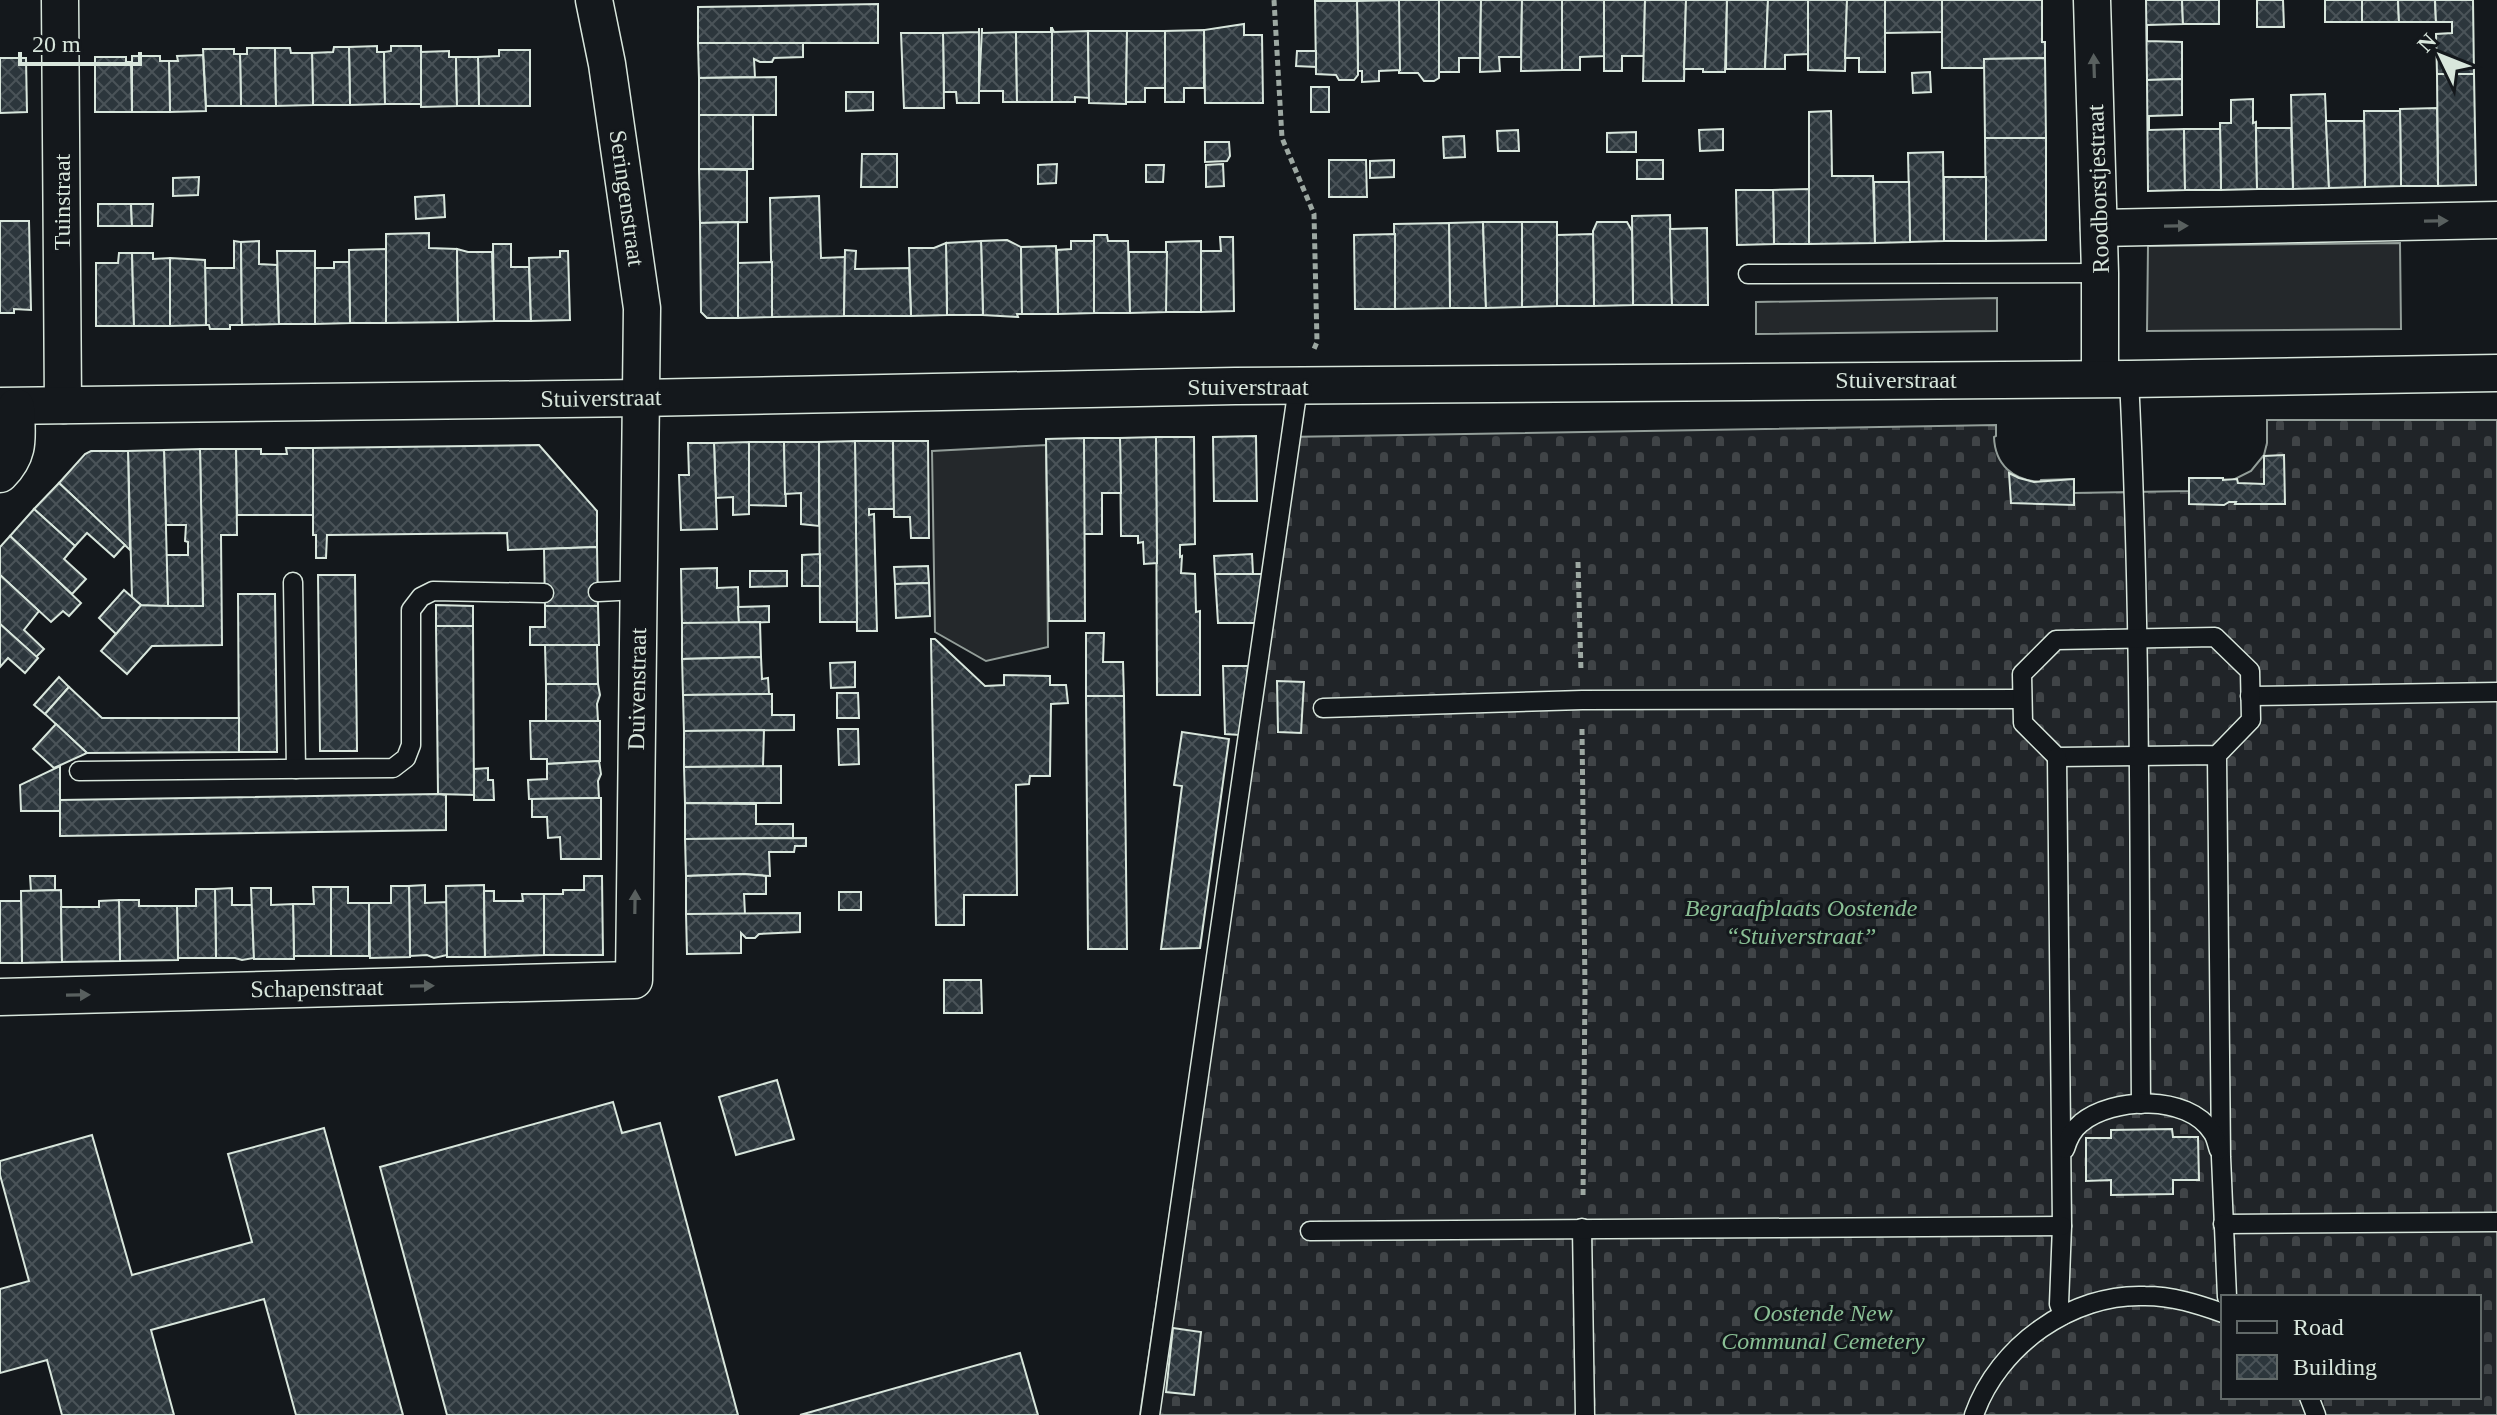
<svg xmlns="http://www.w3.org/2000/svg" width="2497" height="1415" font-family="Georgia,serif">
	<style>
		.cemetery { fill: url(#cemetery-stones); stroke: #939e99; stroke-width: 2; fill-rule: evenodd }
		.parking { fill: #24282b; stroke: #939e99; stroke-width: 2 }
		.building { fill: url(#building-cross-hatch); stroke: #d8e6dc; stroke-width: 2 }
		.lines { fill: none; stroke-linecap: round; stroke-linejoin: round }
		.service-casing { stroke: #d8e6dc; stroke-width: 21 }
		.minor-casing { stroke: #d8e6dc; stroke-width: 39 }
		.path { stroke: #9da8a2; stroke-width: 5; stroke-dasharray: 6 4; stroke-linecap: butt }
		.service { stroke: #14181c; stroke-width: 18 }
		.minor { stroke: #14181c; stroke-width: 36 }
		.oneway { fill: #59605f }
		.labels { text-anchor: middle; stroke-width: 6; stroke-linejoin: round; paint-order: stroke }
		.street-label { font-size: 24px; fill: #d8e6dc; stroke: #14181c }
		.park-label { font-size: 24px; font-style: italic; fill: #8ac095; stroke: #14181c }
	</style>
	<defs>
		<pattern id="cemetery-stones" width="16" height="16" patternUnits="userSpaceOnUse" patternTransform="scale(2)"><rect width="16" height="16" fill="#202428"/><path d="M2 7V4a2 2 0 0 1 4 0v3zM10 15v-3a2 2 0 0 1 4 0v3z" fill="#404447"/></pattern>
		<pattern id="building-cross-hatch" width="8" height="8" patternUnits="userSpaceOnUse" patternTransform="scale(2)"><rect width="8" height="8" fill="#2c363c"/><path d="M0 0l8 8M0 8l8-8" fill="none" stroke="#4a5358"/></pattern>
	</defs>
	<rect width="100%" height="100%" fill="#14181c"/>
	<!-- cemetery -->
	<path class="cemetery" d="M2267 420H2497V1415H1140L1285 437 1996 425V436L1994 437C1995 465 2013 480 2040 482L2041 480 2074 479V493L2189 491V478L2233 480 2251 471 2264 455 2267 443ZM2223 1297H2479V1397H2223Z"/>
	<!-- parking -->
	<g class="parking">
		<path d="M2400 243 2401 329 2147 331 2148 246Z"/>
		<path d="M1997 298V331L1756 334V302Z"/>
		<path d="M1046 445 1048 647 986 661 935 632 932 451Z"/>
	</g>
	<!-- building -->
	<g class="building">
		<path d="M1399 0H1439V78L1434 81H1424L1418 73H1399Z"/>
		<path d="M1399 0 1400 70 1379 71V81L1362 82V71H1358L1357 1Z"/>
		<path d="M1439 0H1481L1480 58H1459V72H1439Z"/>
		<path d="M1481 0H1522L1521 57H1499L1500 71 1480 72Z"/>
		<path d="M1522 0H1562V70L1521 71Z"/>
		<path d="M1562 0H1604V56L1580 57V70H1562Z"/>
		<path d="M1604 0H1645L1644 56H1622V71H1604Z"/>
		<path d="M1645 0H1686L1684 81H1643Z"/>
		<path d="M1686 0H1727L1725 72H1703V69H1684Z"/>
		<path d="M1727 0H1768L1765 69H1726Z"/>
		<path d="M1768 0H1808L1809 54 1785 55V69H1765Z"/>
		<path d="M1808 0H1847L1845 71 1808 70Z"/>
		<path d="M1847 0H1885V72H1859V58H1845Z"/>
		<path d="M1885 0H1942V32L1885 33Z"/>
		<path d="M1942 0H2042V42H2045V58L1984 59V68H1942Z"/>
		<path d="M2146 0H2182L2183 24 2147 25V41L2182 42V79L2147 80Z"/>
		<path d="M2182 0H2219V24H2183Z"/>
		<path d="M2257 0H2283L2284 27H2257Z"/>
		<rect x="2325" y="0" width="37" height="22"/>
		<path d="M2362 0H2398L2399 22H2362Z"/>
		<path d="M2398 0H2435L2436 22H2399Z"/>
		<path d="M2435 0H2473L2474 74H2437L2436 34 2452 33V22H2436Z"/>
		<path d="M1315 1H1357L1358 75 1354 80H1339L1336 75 1316 74Z"/>
		<path d="M878 4V43H698V7Z"/>
		<path d="M1244 24V35H1262L1263 103H1205L1204 30Z"/>
		<path d="M979 28V103H957L956 92H944L943 33 979 32Z"/>
		<path d="M982 28V33L1016 32 1017 102H1003V91H979Z"/>
		<path d="M1051 28H1052V102H1017L1016 32H1051Z"/>
		<path d="M1052 28 1054 32 1088 31 1089 98 1075 97V102H1052Z"/>
		<path d="M1204 30V88H1184V102H1165V31Z"/>
		<path d="M1088 31H1127L1126 104 1089 103Z"/>
		<path d="M1127 31H1165V88H1145V102H1126Z"/>
		<path d="M901 33H943L944 108H904Z"/>
		<path d="M698 43H803V57L774 58 772 62H760L754 59 755 77 699 78Z"/>
		<path d="M377 46V52H384L385 104 350 105 349 47Z"/>
		<path d="M391 46H421V104H385L384 52 391 51Z"/>
		<path d="M334 47H349L350 105H313L312 53 333 52Z"/>
		<path d="M247 48H275L276 106H241L240 54H247Z"/>
		<path d="M275 48H290L291 53H312L313 105 276 106Z"/>
		<path d="M203 49H234V54H240L241 106H206Z"/>
		<path d="M499 50H530V106H479L478 57 499 56Z"/>
		<path d="M449 51V57H456L457 106 421 107V52Z"/>
		<path d="M1297 51H1316V67L1296 66Z"/>
		<path d="M203 55 206 111 170 112 169 61H178L177 56Z"/>
		<path d="M132 56H160V61H169L170 112H132Z"/>
		<path d="M95 57H126V62H131L132 112H95Z"/>
		<path d="M456 57H478L479 106H457Z"/>
		<path d="M0 58H26L27 112 0 113Z"/>
		<path d="M2045 58 2046 138H1985L1984 59Z"/>
		<path d="M1930 72 1931 92 1913 93 1912 73Z"/>
		<path d="M2437 74H2474L2476 185 2438 186Z"/>
		<path d="M776 77V115H699V78Z"/>
		<path d="M2182 79V115L2149 116V130L2184 129 2185 190 2148 191 2147 80Z"/>
		<rect x="1311" y="87" width="18" height="25"/>
		<path d="M846 92H873V110L846 111Z"/>
		<path d="M2325 94 2329 188 2293 189 2291 95Z"/>
		<path d="M2253 99V123L2256 122 2257 189 2221 190 2220 123H2231V100Z"/>
		<path d="M2437 108 2438 186H2401L2400 109Z"/>
		<path d="M1831 111 1832 176H1873L1875 243 1809 244V112Z"/>
		<path d="M2364 111H2400L2401 186 2365 187Z"/>
		<rect x="699" y="115" width="54" height="54"/>
		<path d="M2326 121H2364L2365 187 2329 188Z"/>
		<path d="M2256 128H2291L2293 189H2257Z"/>
		<path d="M1723 129V150L1700 151 1699 130Z"/>
		<path d="M2184 129H2220L2221 190H2185Z"/>
		<path d="M1518 130 1519 151H1498L1497 131Z"/>
		<path d="M1636 132V152H1607V133Z"/>
		<path d="M1464 136 1465 157 1444 158 1443 137Z"/>
		<path d="M1985 138H2046V240L1986 241Z"/>
		<path d="M1205 142H1229L1230 156 1227 161 1205 162Z"/>
		<path d="M1943 152 1944 241 1910 242 1908 153Z"/>
		<path d="M862 154H897V187H861Z"/>
		<path d="M1329 160H1366L1367 197H1329Z"/>
		<path d="M1394 160V177L1370 178V161Z"/>
		<rect x="1637" y="160" width="26" height="19"/>
		<path d="M1057 164 1056 183 1038 184V165Z"/>
		<path d="M1223 164 1224 186 1206 187V165Z"/>
		<path d="M1146 165H1164L1163 182H1146Z"/>
		<path d="M699 169 747 170V222L700 223Z"/>
		<path d="M199 177 198 195 173 196V178Z"/>
		<rect x="1944" y="177" width="42" height="64"/>
		<path d="M1874 182H1909L1910 242 1875 243Z"/>
		<path d="M1809 189V244H1774L1773 190Z"/>
		<path d="M1736 190H1773L1774 244 1737 245Z"/>
		<path d="M444 195 445 217 416 219 415 197Z"/>
		<path d="M819 196 821 258 845 257 844 316 772 317 770 198Z"/>
		<path d="M98 204H131L132 226H98Z"/>
		<path d="M131 204H153L152 226H132Z"/>
		<path d="M1670 215 1672 305H1633L1632 216Z"/>
		<path d="M0 221H29L31 310 14 309V313H0Z"/>
		<path d="M738 222V318H707L701 312 700 223Z"/>
		<path d="M1483 222 1486 308H1450L1449 223Z"/>
		<path d="M1483 222H1522V307L1486 308Z"/>
		<path d="M1522 222H1557V306L1522 307Z"/>
		<path d="M1597 222H1627L1632 231 1633 305 1594 306 1593 231Z"/>
		<path d="M1449 223 1450 308 1395 309 1394 224Z"/>
		<path d="M1707 228 1708 305H1672L1670 229Z"/>
		<path d="M429 233V248L457 249 458 322 386 323V234Z"/>
		<path d="M1395 234V309H1355L1354 235Z"/>
		<path d="M1593 234 1594 306H1557V235Z"/>
		<path d="M1094 235H1107L1108 241H1128L1130 313H1094Z"/>
		<path d="M1220 237H1233L1234 311 1201 312V251H1221Z"/>
		<path d="M1007 240 1021 247 1022 314H1017L1018 317 983 315 981 241Z"/>
		<path d="M234 241 241 242 242 325H230V329H210L209 325H206L205 268H234Z"/>
		<path d="M259 241V264L277 265 279 324 242 325 241 242Z"/>
		<path d="M981 241 983 315H947L946 243Z"/>
		<path d="M1071 241H1094V313L1058 314 1057 250 1071 249Z"/>
		<path d="M1201 241V312H1166V242Z"/>
		<path d="M946 243 947 315 911 316 909 248H934Z"/>
		<path d="M493 244H511V267H529L531 321H494Z"/>
		<path d="M1056 246 1058 314H1022L1021 247Z"/>
		<path d="M386 249V323H350L349 250Z"/>
		<path d="M457 249 468 252H492L494 321 458 322Z"/>
		<path d="M845 250 856 251 855 269 909 268 911 316H844Z"/>
		<path d="M277 251H315V324H279Z"/>
		<path d="M560 251H568L570 320 531 321 529 258 560 257Z"/>
		<path d="M1129 252H1167L1166 312 1130 313Z"/>
		<path d="M119 253H132L134 326H96V263H118Z"/>
		<path d="M132 253H153V259L170 258V326H134Z"/>
		<path d="M170 258 205 260 206 325 170 326Z"/>
		<path d="M334 262H349L350 323 315 324V268H334Z"/>
		<path d="M772 262V317L738 318V263Z"/>
		<path d="M1256 436 1257 501H1214L1213 437Z"/>
		<path d="M1156 437H1194L1195 544 1180 545V557L1182 556 1181 573 1195 574 1196 612 1200 611V695H1157Z"/>
		<path d="M1156 437 1157 563 1144 564 1143 542 1138 543V536H1121L1120 438Z"/>
		<path d="M1084 438H1120L1121 493H1102V534H1084Z"/>
		<path d="M1084 438 1085 621H1049L1046 439Z"/>
		<path d="M855 441H893L894 509H869V515L874 514 877 631H857Z"/>
		<path d="M855 441 857 622H820L819 442Z"/>
		<path d="M893 441H928L929 538H911L910 517H894Z"/>
		<path d="M749 442H784L786 506 749 505Z"/>
		<path d="M749 442V514L733 515V497L716 498 714 443Z"/>
		<path d="M784 442H819V526L801 524V493L785 494Z"/>
		<path d="M688 443H714L717 529 681 530 679 475H689Z"/>
		<path d="M539 445 597 511V547L508 550 507 533 327 535 326 558H316V535H313V448Z"/>
		<path d="M286 448H313V515H237L236 449H261V454H287Z"/>
		<path d="M200 449H236L237 535H221L222 645 152 646 127 674 101 651 141 605 203 606Z"/>
		<path d="M200 449 203 606H168L166 555H188V542L185 541 186 525H166L164 450Z"/>
		<path d="M164 450 168 606 141 605 132 598 128 451Z"/>
		<path d="M91 451H128L130 550 59 483 85 454Z"/>
		<path d="M2284 455 2285 504H2235L2236 502H2229L2224 505 2189 504V478H2223V480L2237 479 2238 483 2264 484V456Z"/>
		<path d="M2009 473 2019 478 2034 482 2074 479V505L2011 503Z"/>
		<path d="M59 483 125 545 114 557 87 533 75 546 34 509Z"/>
		<path d="M34 509 75 546 64 559 86 579 72 594 10 536Z"/>
		<path d="M10 536 81 603 69 616 63 611 51 622 0 575V547Z"/>
		<path d="M597 547 598 606H545L544 549Z"/>
		<path d="M820 554V586H802V555Z"/>
		<path d="M1252 554 1253 574H1215L1214 556Z"/>
		<path d="M928 566 929 583 895 584 894 567Z"/>
		<path d="M717 568V588L738 587 739 623H682L681 569Z"/>
		<path d="M750 571H787V586L750 587Z"/>
		<path d="M1215 574H1264L1257 623H1218Z"/>
		<path d="M0 575 39 611 24 630 44 649 36 657 0 624Z"/>
		<path d="M318 575H355L357 751H320Z"/>
		<path d="M929 583 930 616 896 618 895 584Z"/>
		<path d="M124 590 141 605 116 634 99 618Z"/>
		<path d="M238 594H275L277 752H239Z"/>
		<path d="M436 605 473 606V626H436Z"/>
		<path d="M545 606H598L599 645H530V627H545Z"/>
		<path d="M769 606V622L739 623 738 607Z"/>
		<path d="M760 622 761 657 682 659V623Z"/>
		<path d="M0 624 38 658 25 673 8 658 0 667Z"/>
		<path d="M436 626H473L474 795 438 794Z"/>
		<path d="M1086 633H1104L1103 662H1123L1124 696H1086Z"/>
		<path d="M931 639H935L985 686 1004 685V675L1050 676V685H1066L1068 703 1051 704 1050 776H1030L1029 784 1016 785 1017 895H964V925H936Z"/>
		<path d="M545 645H597L598 684H546Z"/>
		<path d="M761 657 762 679 768 678 769 694 683 695 682 659Z"/>
		<path d="M855 662V687L831 688 830 663Z"/>
		<path d="M1223 666H1248L1240 735 1225 734Z"/>
		<path d="M59 677 69 687 45 714 34 705Z"/>
		<path d="M1277 681 1304 682 1301 733 1278 732Z"/>
		<path d="M546 684H598L600 695 597 704 598 721H546Z"/>
		<path d="M69 687 102 718H239V752L87 753 45 714Z"/>
		<path d="M837 693H858L859 718H837Z"/>
		<path d="M772 694V715H794V730L684 731 683 695Z"/>
		<path d="M1086 696H1124L1127 949H1088Z"/>
		<path d="M530 721H600V761L547 764V759H531Z"/>
		<path d="M56 724 87 753 54 768 33 749Z"/>
		<path d="M838 729H858L859 764 839 765Z"/>
		<path d="M764 730 763 766 684 767V731Z"/>
		<path d="M1182 732 1229 739 1200 948 1161 949 1182 786 1174 785Z"/>
		<path d="M599 761 601 774 598 781 599 798 529 799 528 780 547 779V764Z"/>
		<path d="M60 766V811H21L20 785Z"/>
		<path d="M781 766V803H685L684 767Z"/>
		<path d="M488 768V780H493L494 800H474V769Z"/>
		<path d="M438 794 446 795V830L60 836V800Z"/>
		<path d="M599 798H601V859H561L560 837 548 838 547 817H532V799Z"/>
		<path d="M685 803 756 804V824H793V838L685 839Z"/>
		<path d="M806 838V846H795L794 852H769L770 876 744 874 686 876 685 839Z"/>
		<path d="M744 874 766 876V894H744L745 914H686V876Z"/>
		<path d="M30 876H55V890L31 891Z"/>
		<path d="M584 876H602L603 955H544V894H563V890H584Z"/>
		<path d="M425 885V903L447 902V955L434 958 427 955 410 956 409 886Z"/>
		<path d="M484 885 485 957H447L446 886Z"/>
		<path d="M391 886H409L410 957 370 958 369 903H391Z"/>
		<path d="M313 887H331V956H294L293 904H314Z"/>
		<path d="M331 887H348V903H369V956H331Z"/>
		<path d="M232 888V905H252L254 958 242 960 235 958H216L215 889Z"/>
		<path d="M251 888H271V905L293 904 294 959H254Z"/>
		<path d="M196 889H215L216 958H178L177 906H196Z"/>
		<path d="M61 890 62 962 22 963 21 891Z"/>
		<path d="M484 891H494V901H523L522 894H544V955L485 957Z"/>
		<rect x="839" y="892" width="22" height="18"/>
		<path d="M119 900H139V906H177L178 960 120 961Z"/>
		<path d="M119 900 120 961 62 962 61 907H99V901Z"/>
		<path d="M0 901H21L22 963H0Z"/>
		<path d="M800 913V932L759 934 755 938H746L741 933V953L687 954 686 914Z"/>
		<path d="M944 980H981L982 1013H944Z"/>
		<path d="M777 1080 794 1139 736 1155 719 1097Z"/>
		<path d="M613 1102 622 1133 660 1123 738 1415H447L380 1167Z"/>
		<path d="M324 1128 403 1415H296L264 1299 151 1330 174 1415H62L47 1360 0 1373V1289L29 1281 0 1175V1161L92 1135 132 1275 252 1242 228 1154Z"/>
		<path d="M2172 1129 2173 1137H2198L2199 1180H2173V1194L2111 1195V1180L2086 1181V1138H2111V1130Z"/>
		<path d="M1173 1328 1201 1332 1194 1395 1166 1392Z"/>
		<path d="M1020 1353 1038 1415H800Z"/>
	</g>
	<g class="lines">
		<defs>
			<g id="service">
				<path d="M1748 274 2100 273"/>
				<path d="M2129 379C2141 620 2139 862 2141 1104"/>
				<path d="M293 582 296 769"/>
				<path d="M598 592 638 590"/>
				<path d="M2250 696 2497 692"/>
				<path d="M1323 708 1582 700 2022 699"/>
				<path d="M2217 755 2057 757 2023 723 2022 674 2056 640 2215 637 2250 671 2251 720 2217 755 2221 1157 2227 1297"/>
				<path d="M2057 757 2062 1226 2059 1304 2063 1315"/>
				<path d="M79 771 393 768 406 758 411 745V610L421 597 433 591 544 593"/>
				<path d="M2065 1149C2068 1139 2072 1130 2081 1123 2112 1097 2188 1094 2212 1132 2216 1137 2217 1145 2219 1150"/>
				<path d="M2223 1224 2497 1222"/>
				<path d="M1582 1228 1585 1415"/>
				<path d="M1310 1231 2062 1226"/>
				<path d="M2309 1397 2316 1415"/>
				<path d="M1150 1415 1298 387"/>
				<path d="M1974 1415C1998 1346 2072 1293 2145 1296 2173 1296 2197 1304 2223 1313"/>
			</g>
			<g id="minor">
				<path d="M60 0 63 405"/>
				<path d="M2092 0 2100 273V378"/>
				<path d="M2099 228 2497 220"/>
				<path d="M0 406 640 398 1235 386 2129 379 2497 373"/>
				<path d="M0 474C22 452 16 435 16 407"/>
				<path d="M0 997 634 980 642 308 607 64 594 0"/>
			</g>
		</defs>
		<!-- service casing -->
		<use href="#service" class="service-casing"/>
		<!-- minor casing -->
		<use href="#minor" class="minor-casing"/>
		<!-- path -->
		<g class="path">
			<path d="M1274 0 1282 138 1314 214 1317 342 1314 349"/>
			<path d="M1578 562 1581 671"/>
			<path d="M1582 729 1585 989 1583 1199"/>
		</g>
		<!-- service -->
		<use href="#service" class="service"/>
		<!-- minor -->
		<use href="#minor" class="minor"/>
	</g>
	<!-- one-way arrows -->
	<defs><path id="oneway-solid" d="M-6-.8H1V-3.2L6.5 0L1 3.2V.8H-6Z" transform="scale(2)"/></defs>
	<g class="oneway">
		<use href="#oneway-solid" transform="translate(2094 66) rotate(-92)"/>
		<use href="#oneway-solid" transform="translate(2436 221) rotate(-1)"/>
		<use href="#oneway-solid" transform="translate(2176 226) rotate(-1)"/>
		<use href="#oneway-solid" transform="translate(635 902) rotate(-89)"/>
		<use href="#oneway-solid" transform="translate(422 986) rotate(-1)"/>
		<use href="#oneway-solid" transform="translate(78 995) rotate(-1)"/>
	</g>
	<g class="labels">
		<!-- street labels -->
		<g class="street-label">
			<text transform="translate(2098 189) rotate(-92)" y="8">Roodborstjestraat</text>
			<text transform="translate(627 198) rotate(82)" y="8">Seringenstraat</text>
			<text transform="translate(62 202) rotate(-90)" y="8">Tuinstraat</text>
			<text x="1896" y="388">Stuiverstraat</text>
			<text x="1248" y="395">Stuiverstraat</text>
			<text transform="translate(601 398) rotate(-1)" y="8">Stuiverstraat</text>
			<text transform="translate(637 689) rotate(-89)" y="8">Duivenstraat</text>
			<text transform="translate(317 988) rotate(-1)" y="8">Schapenstraat</text>
		</g>
		<!-- park labels -->
		<g class="park-label">
			<text x="1801" y="916">Begraafplaats Oostende<tspan x="1801" dy="28">“Stuiverstraat”</tspan></text>
			<text x="1823" y="1321">Oostende New<tspan x="1823" dy="28">Communal Cemetery</tspan></text>
		</g>
	</g>
	<!-- legend -->
	<rect x="2221" y="1295" width="260" height="104" fill="#14181c" stroke="#626a69" stroke-width="2"/>
	<rect x="2237" y="1321" width="40" height="12" fill="#14181c" stroke="#626a69" stroke-width="2"/>
	<text x="2293" y="1335" font-size="24" fill="#d8e6dc">Road</text>
	<rect x="2237" y="1355" width="40" height="24" fill="url(#building-cross-hatch)" stroke="#626a69" stroke-width="2"/>
	<text x="2293" y="1375" font-size="24" fill="#d8e6dc">Building</text>
	<!-- north arrow -->
	<g transform="translate(2441 56) rotate(313)" stroke="#14181c" stroke-width="6" paint-order="stroke">
	<path d="M0-6L14 30L0 20L-14 30Z" fill="#d8e6dc"/>
	<text y="-12" font-size="22" font-weight="bold" text-anchor="middle" fill="#d8e6dc">N</text>
	</g>
	<!-- scale -->
	<path d="M20 52v12h120v-12" fill="none" stroke="#d8e6dc" stroke-width="4"/>
	<text x="32" y="52" font-size="24" fill="#d8e6dc" stroke="#14181c" stroke-width="6" paint-order="stroke">20 m</text>
</svg>
